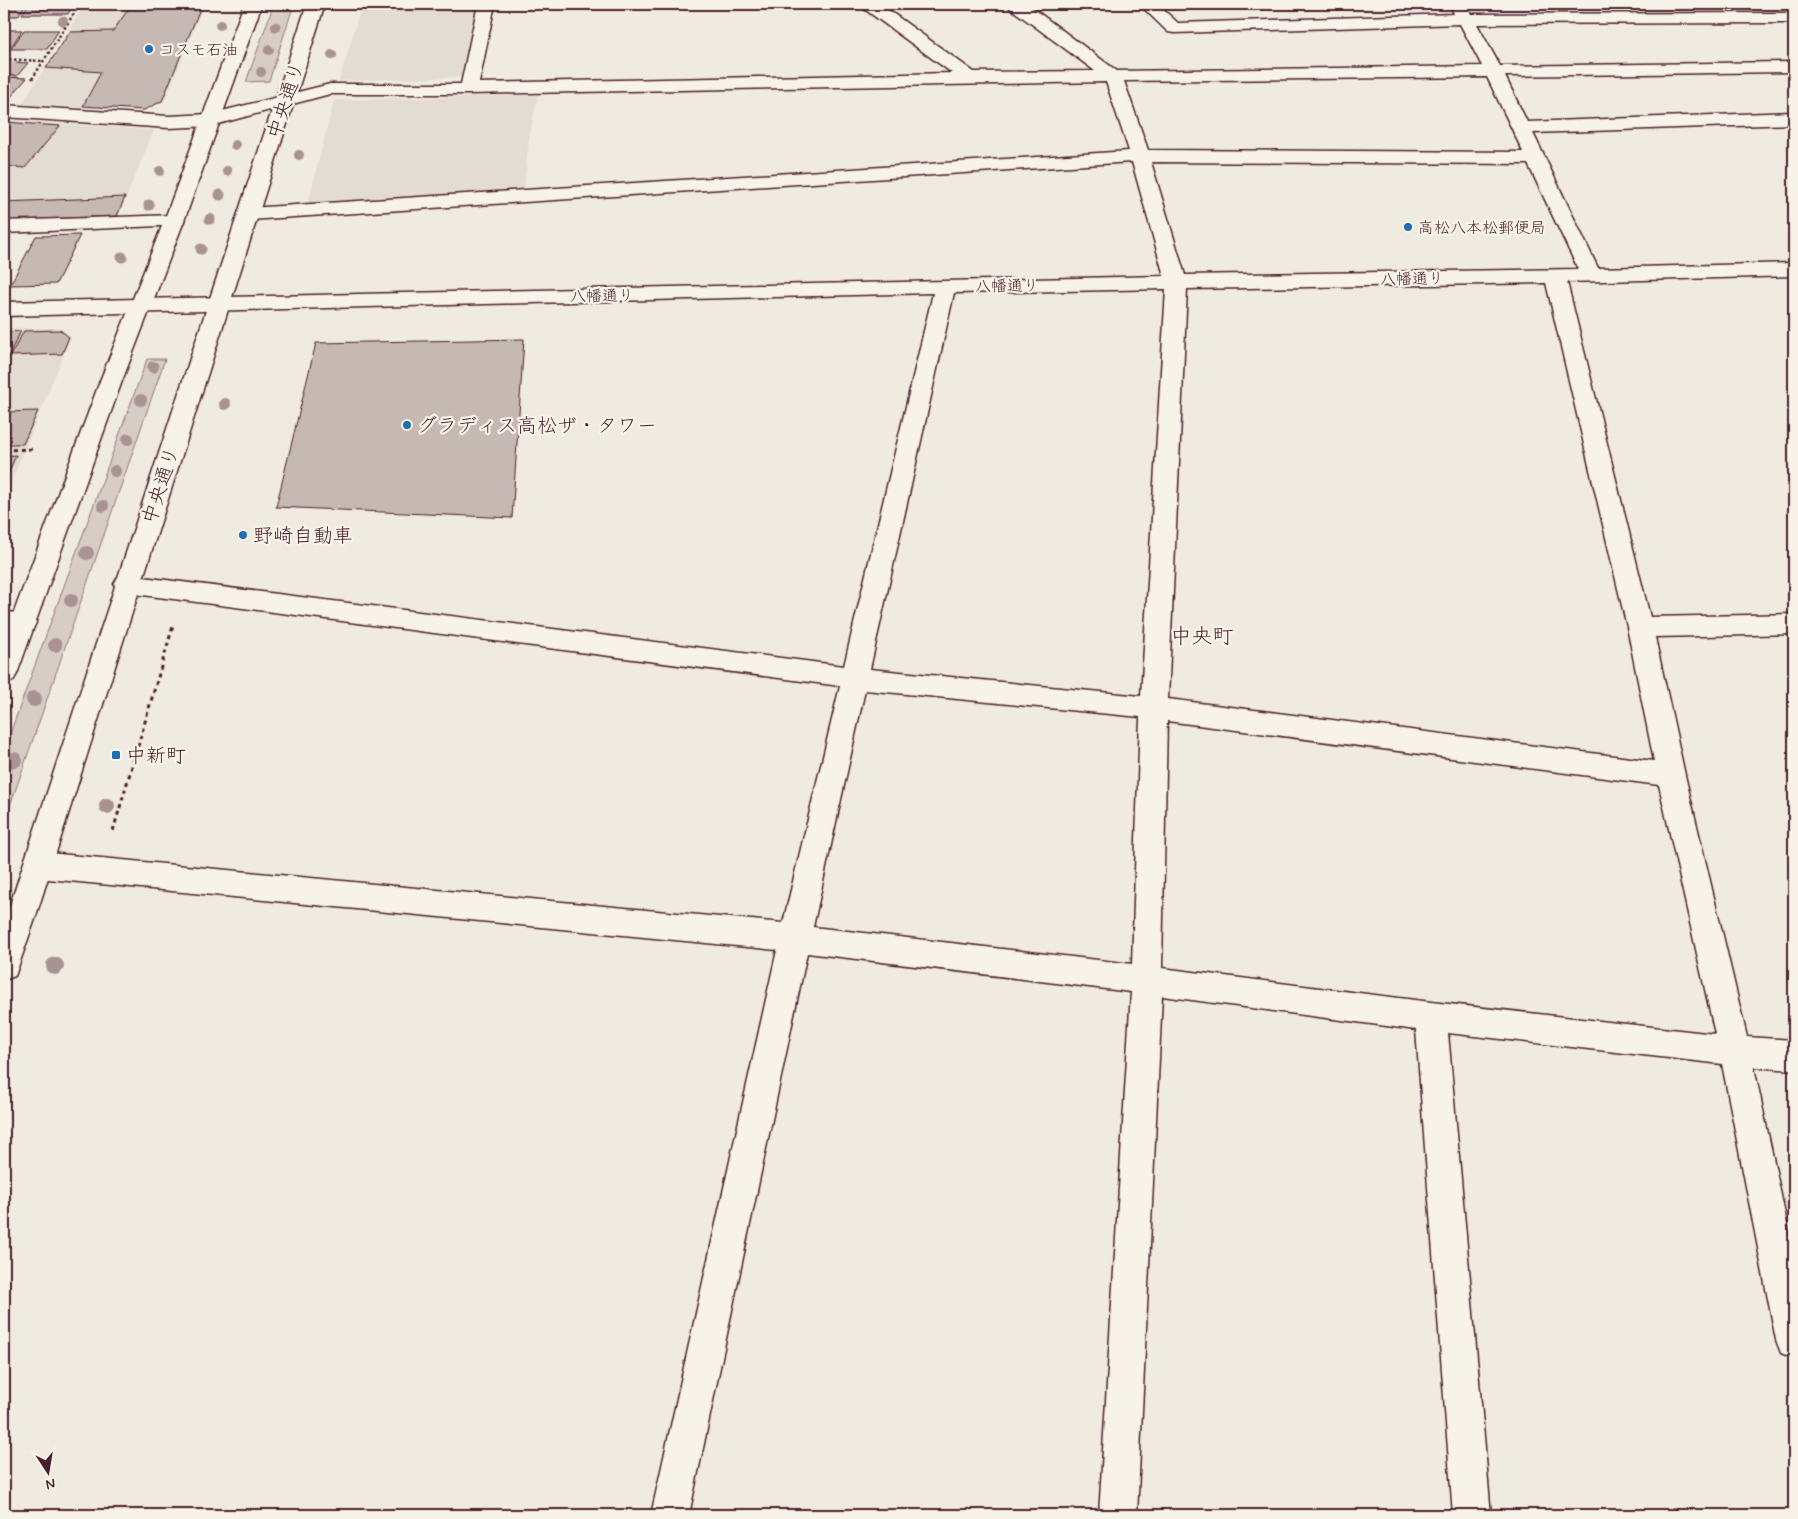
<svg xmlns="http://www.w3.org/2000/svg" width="1798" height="1519" font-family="Mynerve,'Klee One',sans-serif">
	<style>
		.built { fill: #e3dcd2 }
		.green { fill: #d8cdc6; stroke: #917678 }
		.building { fill: #c6b8b3; stroke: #4a1f2b }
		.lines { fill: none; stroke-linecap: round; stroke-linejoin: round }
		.minor-casing { stroke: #4a1f2b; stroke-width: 3 }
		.highway-casing { stroke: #4a1f2b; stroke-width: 3 }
		.path-far1 { stroke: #4a1f2b; stroke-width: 2.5; stroke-dasharray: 2.5 2.5; stroke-linecap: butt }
		.path { stroke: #4a1f2b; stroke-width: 3; stroke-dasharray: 4 4; stroke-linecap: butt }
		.minor { fill: #f7f3e8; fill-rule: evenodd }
		.highway { fill: #f7f3e8; fill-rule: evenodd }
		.tree { fill: #a89292 }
		.poi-dot { fill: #1f6fb2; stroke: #f7f3e8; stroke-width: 2 }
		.labels { text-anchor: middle; stroke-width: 4.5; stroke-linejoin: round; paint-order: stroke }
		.far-poi-label { font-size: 16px; fill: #4a1f2b; stroke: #f7f3e8; text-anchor: start }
		.far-street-label { font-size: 16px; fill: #4a1f2b; stroke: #f7f3e8 }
		.street-label { font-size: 20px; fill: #4a1f2b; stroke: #f7f3e8 }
		.poi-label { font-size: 20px; fill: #4a1f2b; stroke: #f7f3e8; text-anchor: start }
		.neighbourhood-label { font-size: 21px; fill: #4a1f2b; stroke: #f7f3e8 }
	</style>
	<rect width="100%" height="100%" fill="#f0ebe0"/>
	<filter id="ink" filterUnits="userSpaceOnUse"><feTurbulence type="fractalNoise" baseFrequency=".02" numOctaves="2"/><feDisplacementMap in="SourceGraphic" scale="10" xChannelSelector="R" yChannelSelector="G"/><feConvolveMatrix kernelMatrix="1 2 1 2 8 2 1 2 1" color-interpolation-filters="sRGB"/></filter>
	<g filter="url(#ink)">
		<!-- built -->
		<g class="built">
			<path d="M85 4H204L164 102 143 111 22 104Z"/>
			<path d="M362 4H478L463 77 339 81Z"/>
			<path d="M538 95 529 139 524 189 308 203 334 100Z"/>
			<path d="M4 120 154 130 118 218 4 222Z"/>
			<path d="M4 328H61L71 337 4 499Z"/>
		</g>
		<!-- green -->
		<g class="green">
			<path d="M274 4H294L269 81 246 82Z"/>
			<path d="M147 359H165L4 823V750Z"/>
		</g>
		<!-- building -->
		<g class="building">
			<path d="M4 4H26L18 16H9L4 23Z"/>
			<path d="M29 4H74L68 14H22Z"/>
			<path d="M132 4H202L162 101 144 110 83 106 101 72 46 68 70 32 113 31Z"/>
			<path d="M4 30H22L11 47H6L4 50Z"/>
			<path d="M24 30H59L47 49H11Z"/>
			<path d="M4 62 28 63 17 76 4 75Z"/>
			<path d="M4 77 27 78 9 99H4Z"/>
			<path d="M4 122 60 126 25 168 4 166Z"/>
			<path d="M125 197 117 216 4 221V202Z"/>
			<path d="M80 235 56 284 10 285 36 236Z"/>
			<path d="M60 330 69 337 62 354 10 356 24 331Z"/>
			<path d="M21 331 4 364V332Z"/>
			<path d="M524 339 512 518 276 507 316 343Z"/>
			<path d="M38 411 23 444H4V412Z"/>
			<path d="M16 455 4 484V456Z"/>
		</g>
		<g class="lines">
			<defs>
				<g id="minor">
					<path d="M478 4H495L479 83 952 73 863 8 861 4H880L974 72 1095 71 1010 8 1008 4H1027L1117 71 1482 66 1460 24 1174 33 1168 32 1139 4H1157L1178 23 1454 14 1450 4H1466L1471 14 1794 13V23L1477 24 1500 66 1794 62V72L1505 76 1527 122 1794 112V124L1533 133 1598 268 1794 263V276L1567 282 1650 617 1794 614V634L1655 637 1685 775 1747 1037 1794 1040V1070L1754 1067 1794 1257V1358L1781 1353 1776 1340 1722 1064 1448 1033 1491 1515H1453L1416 1030 1162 996 1137 1515H1099L1131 992 807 953 689 1515H651L777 950 38 878 28 874 24 865 28 856 38 852 783 923 840 686 127 593 118 591 114 584 118 577 127 575 844 666 933 293 4 316V302L1164 276 1132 162 249 220 242 218 239 214 242 210 249 208 1129 151 1106 82 469 94H330L211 126 169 128 4 117V105L169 116 210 114 330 84H461ZM1487 77 1523 152 1148 150 1124 81ZM1151 162 1528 164 1578 269 1185 275ZM1546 283 1627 627 1654 761 1168 699 1187 289ZM1166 289 1141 696 870 669 954 293ZM865 690 1140 717 1132 964 813 927ZM1167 721 1659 785 1715 1034 1431 1002 1162 968Z"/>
					<path d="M174 215 181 217 184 221 181 225 4 233V221Z"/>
					<path d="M4 612 23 613 32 616 36 623 32 630 23 633 4 632Z"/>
				</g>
				<g id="highway">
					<path d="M244 4H262L184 221 122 381 17 674 13 681 4 684V639L100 381 164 221Z"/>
					<path d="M307 4H325L35 919 15 976 4 980V923Z"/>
				</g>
			</defs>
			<!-- minor casing -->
			<use href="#minor" class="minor-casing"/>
			<!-- highway casing -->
			<use href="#highway" class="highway-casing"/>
			<!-- path-far1 -->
			<g class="path-far1">
				<path d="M4 59 43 61"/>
				<path d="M32 79 80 4"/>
			</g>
			<!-- path -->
			<g class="path">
				<path d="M4 450 36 449"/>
				<path d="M113 831 173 626"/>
			</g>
			<!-- minor -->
			<use href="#minor" class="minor"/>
			<!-- highway -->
			<use href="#highway" class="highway"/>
		</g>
		<!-- trees -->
		<g class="tree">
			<circle cx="63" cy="21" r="5"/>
			<circle cx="220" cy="25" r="5"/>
			<circle cx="276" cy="27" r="5"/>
			<circle cx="269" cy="50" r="5"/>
			<circle cx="332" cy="55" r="5"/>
			<circle cx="261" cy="72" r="5"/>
			<circle cx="235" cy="145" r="5"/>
			<circle cx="299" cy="155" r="5"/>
			<circle cx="160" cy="171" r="5"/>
			<circle cx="227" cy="171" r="5"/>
			<circle cx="220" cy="195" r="5.5"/>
			<circle cx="149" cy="205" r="5.5"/>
			<circle cx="210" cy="219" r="5.5"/>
			<circle cx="201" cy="249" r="5.5"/>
			<circle cx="122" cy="257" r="5.5"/>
			<circle cx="153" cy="367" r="6"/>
			<circle cx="141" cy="400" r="6"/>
			<circle cx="225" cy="404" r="6"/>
			<circle cx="128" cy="439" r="6"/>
			<circle cx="115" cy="471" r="6"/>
			<circle cx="103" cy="506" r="6"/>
			<circle cx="87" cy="553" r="7"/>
			<circle cx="71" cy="600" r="7"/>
			<circle cx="55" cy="645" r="7"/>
			<circle cx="34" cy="699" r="8"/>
			<circle cx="14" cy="760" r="8"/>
			<circle cx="107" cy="806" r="8"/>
			<circle cx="55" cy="966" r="9"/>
		</g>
	</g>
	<!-- markers -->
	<g class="poi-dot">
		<circle cx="149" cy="49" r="5"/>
		<circle cx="1408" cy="227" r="5"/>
		<circle cx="407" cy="425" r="5"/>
		<circle cx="243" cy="535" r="5"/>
		<rect x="111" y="750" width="10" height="10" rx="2.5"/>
	</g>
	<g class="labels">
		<!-- far-poi labels -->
		<g class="far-poi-label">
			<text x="159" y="55">コスモ石油</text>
			<text x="1418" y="233">高松八本松郵便局</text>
		</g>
		<!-- far-street labels -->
		<g class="far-street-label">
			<text transform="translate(1412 278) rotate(-1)" y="6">八幡通り</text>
			<text transform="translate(1007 285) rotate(-1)" y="6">八幡通り</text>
			<text transform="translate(602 295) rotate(-1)" y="6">八幡通り</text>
		</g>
		<!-- street labels -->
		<g class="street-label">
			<text transform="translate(285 100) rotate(-72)" y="7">中央通り</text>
			<text transform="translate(160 485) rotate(-72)" y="7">中央通り</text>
		</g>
		<!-- poi labels -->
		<g class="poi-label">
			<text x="417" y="432">グラディス高松ザ・タワー</text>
			<text x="253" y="542">野崎自動車</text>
			<text x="126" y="762">中新町</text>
		</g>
		<!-- neighbourhood labels -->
		<g class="neighbourhood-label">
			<text x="1202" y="643">中央町</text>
		</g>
	</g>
	<!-- margin -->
	<rect width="1798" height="1519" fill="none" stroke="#f7f3e8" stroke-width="20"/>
	<rect x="10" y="10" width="1778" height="1499" fill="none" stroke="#4a1f2b" stroke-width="2" filter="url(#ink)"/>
	<!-- north arrow -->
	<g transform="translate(48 1472) rotate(168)" stroke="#f7f3e8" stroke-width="4" paint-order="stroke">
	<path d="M0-4L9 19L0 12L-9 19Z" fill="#4a1f2b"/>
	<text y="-8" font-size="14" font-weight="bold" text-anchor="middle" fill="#4a1f2b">N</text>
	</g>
</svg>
